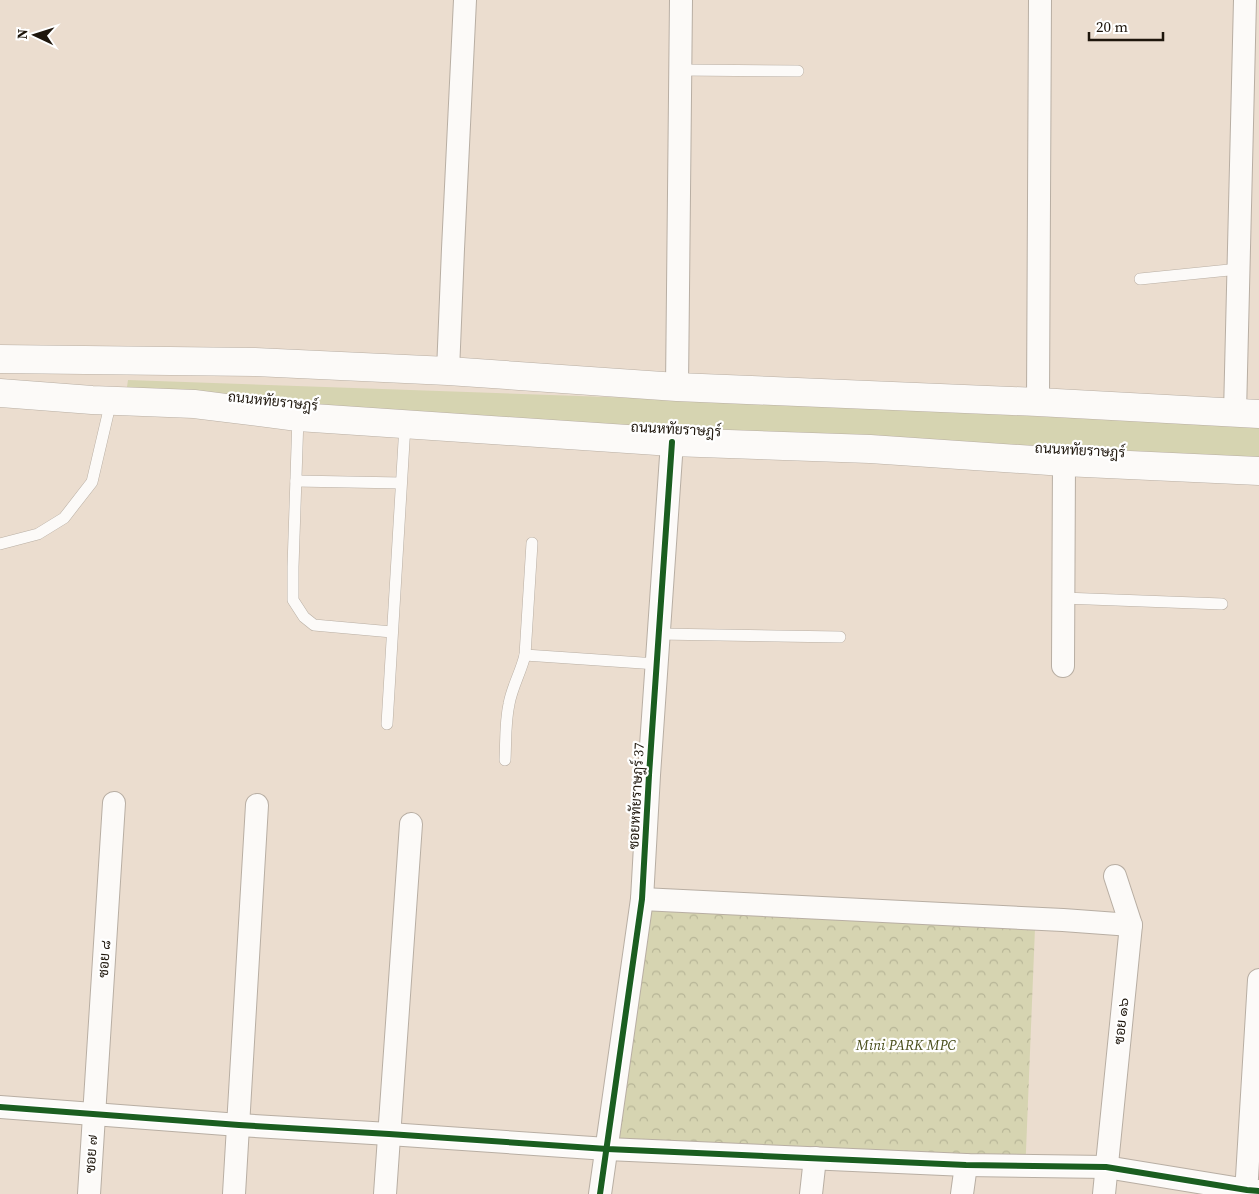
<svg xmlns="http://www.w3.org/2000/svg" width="1259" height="1194" font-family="'Source Serif 4',Sarabun,serif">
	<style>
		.green { fill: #d6d4b1 }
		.park { fill: url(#park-crowns) }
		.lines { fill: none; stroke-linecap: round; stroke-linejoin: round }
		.service-casing { stroke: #b8aea3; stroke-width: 12 }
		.minor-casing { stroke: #b8aea3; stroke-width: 24 }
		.secondary-casing { stroke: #b8aea3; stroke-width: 29 }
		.service { stroke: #fcfaf8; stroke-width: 11 }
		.minor { stroke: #fcfaf8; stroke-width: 22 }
		.secondary { stroke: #fcfaf8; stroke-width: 28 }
		.cycleway-casing { stroke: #fff; stroke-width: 9 }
		.cycleway { stroke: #1b5e20; stroke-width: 6 }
		.labels { text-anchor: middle; stroke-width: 4.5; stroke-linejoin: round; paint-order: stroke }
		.street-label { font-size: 14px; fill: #1e160c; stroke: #fff }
		.park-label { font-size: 14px; font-style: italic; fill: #474c18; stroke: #fff }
	</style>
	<defs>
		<pattern id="park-crowns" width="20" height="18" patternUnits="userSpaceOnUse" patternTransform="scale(1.25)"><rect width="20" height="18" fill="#d6d4b1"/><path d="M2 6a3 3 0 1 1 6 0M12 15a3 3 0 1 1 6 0" fill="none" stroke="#b7b597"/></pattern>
	</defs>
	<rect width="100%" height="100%" fill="#ebddcf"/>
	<!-- green -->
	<path class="green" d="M128 380 719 401 1259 427V459L432 419 131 393 127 387Z"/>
	<!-- park -->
	<path class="park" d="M642 909 1035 928 1025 1176 614 1149Z"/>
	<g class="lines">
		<defs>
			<g id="service">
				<path d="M680 70 798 71"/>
				<path d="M1140 279 1239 269"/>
				<path d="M298 417 293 567V600L304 617 314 625 392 632"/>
				<path d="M296 481 401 483"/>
				<path d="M0 544 38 534 64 518 92 482 111 401"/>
				<path d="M1063 598 1222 604"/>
				<path d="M659 634 840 637"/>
				<path d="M525 655 657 664"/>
				<path d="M387 724 405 425"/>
				<path d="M505 760C506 741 505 722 509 704 512 687 521 672 525 655L532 543"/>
			</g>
			<g id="minor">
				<path d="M448 371 453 249 465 0"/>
				<path d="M677 387 681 0"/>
				<path d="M1038 402 1040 0"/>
				<path d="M1235 413 1245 0"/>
				<path d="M1063 666 1064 462"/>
				<path d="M642 899 1063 920 1131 925"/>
				<path d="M0 1107 239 1125 389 1134 607 1149 966 1165 1106 1167 1247 1190 1259 1191"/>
				<path d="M89 1194 114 803"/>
				<path d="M234 1194 257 805"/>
				<path d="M385 1194 411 824"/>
				<path d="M600 1194 642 899 649 775 672 442"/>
				<path d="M811 1194 815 1158"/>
				<path d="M962 1194 966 1165"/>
				<path d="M1104 1194 1131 925 1115 876"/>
				<path d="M1246 1194 1259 980"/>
			</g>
			<g id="secondary">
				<path d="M0 359 255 362 448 371 677 387 1038 402 1259 414"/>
				<path d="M0 393 92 400 194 404 298 417 672 442 870 449 1064 462 1259 471"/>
			</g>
		</defs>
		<!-- service casing -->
		<use href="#service" class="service-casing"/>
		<!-- minor casing -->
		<use href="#minor" class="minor-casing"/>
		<!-- secondary casing -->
		<use href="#secondary" class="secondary-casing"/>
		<!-- service -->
		<use href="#service" class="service"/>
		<!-- minor -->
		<use href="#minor" class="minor"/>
		<!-- secondary -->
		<use href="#secondary" class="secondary"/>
		<defs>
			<g id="cycleway">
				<path d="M0 1107 239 1125 389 1134 607 1149 966 1165 1106 1167 1247 1190 1259 1191"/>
				<path d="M600 1194 642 899 649 775 672 442"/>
			</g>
		</defs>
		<!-- cycleway casing -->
		<use href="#cycleway" class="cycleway-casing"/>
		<!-- cycleway -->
		<use href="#cycleway" class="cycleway"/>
	</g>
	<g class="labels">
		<!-- street labels -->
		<g class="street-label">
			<text transform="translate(273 401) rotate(6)" y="5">ถนนหทัยราษฎร์</text>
			<text transform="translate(676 429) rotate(3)" y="5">ถนนหทัยราษฎร์</text>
			<text transform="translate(1080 450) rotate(3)" y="5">ถนนหทัยราษฎร์</text>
			<text transform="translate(636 796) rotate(-87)" y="5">ซอยหทัยราษฎร์ 37</text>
			<text transform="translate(104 959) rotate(-86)" y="5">ซอย ๘</text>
			<text transform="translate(1121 1021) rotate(-84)" y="5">ซอย ๑๖</text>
			<text transform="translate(91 1154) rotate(-86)" y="5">ซอย ๗</text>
		</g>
		<!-- park labels -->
		<g class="park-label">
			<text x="906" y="1050">Mini PARK MPC</text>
		</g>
	</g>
	<!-- north arrow -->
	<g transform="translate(35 35) rotate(274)" stroke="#ffffff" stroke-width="4" paint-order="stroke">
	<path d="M0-4L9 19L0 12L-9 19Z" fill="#1e160c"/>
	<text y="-8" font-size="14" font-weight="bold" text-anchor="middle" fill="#1e160c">N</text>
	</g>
	<!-- scale -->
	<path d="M1089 32v8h74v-8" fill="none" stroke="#1e160c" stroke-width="2.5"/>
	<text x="1096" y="32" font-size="15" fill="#1e160c" stroke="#ffffff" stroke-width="4" paint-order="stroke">20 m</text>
</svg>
